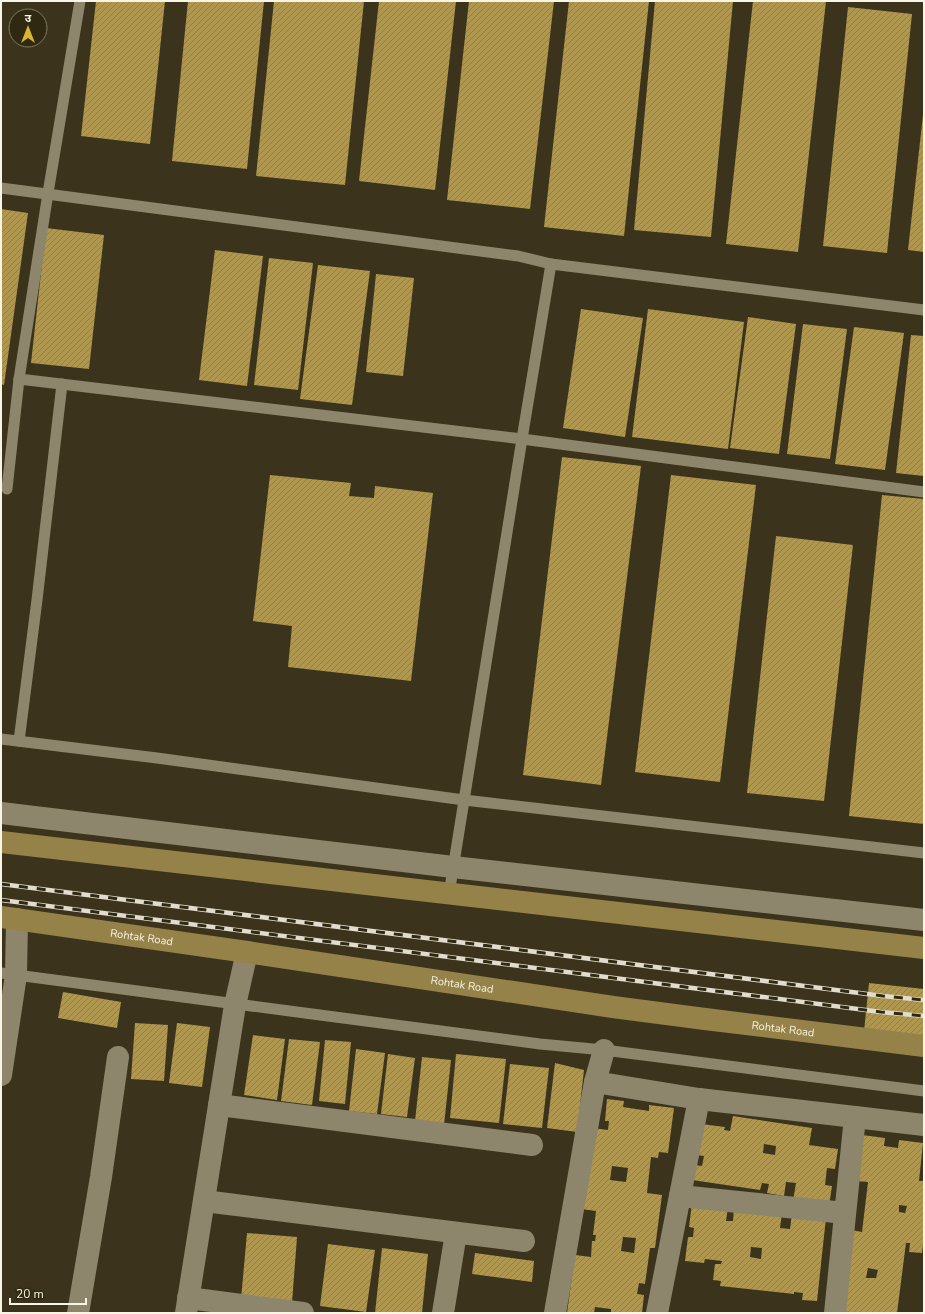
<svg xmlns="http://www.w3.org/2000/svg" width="925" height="1314" font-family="'Nunito Sans','Noto Sans Devanagari',sans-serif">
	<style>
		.building { fill: url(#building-hatch); fill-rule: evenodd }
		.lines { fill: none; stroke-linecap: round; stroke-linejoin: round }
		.service { stroke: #8e866c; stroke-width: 11 }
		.minor { stroke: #8e866c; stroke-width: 22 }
		.tertiary { stroke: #8e866c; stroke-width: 22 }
		.trunk { stroke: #958248; stroke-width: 22 }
		.rail-casing { stroke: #e1dccd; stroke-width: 4.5 }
		.rail { stroke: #302912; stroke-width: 3; stroke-dasharray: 9; stroke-linecap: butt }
		.labels { text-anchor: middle; stroke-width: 4; stroke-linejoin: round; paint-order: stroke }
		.street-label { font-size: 11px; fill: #f8f4e6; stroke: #302912 }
	</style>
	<defs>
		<pattern id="building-hatch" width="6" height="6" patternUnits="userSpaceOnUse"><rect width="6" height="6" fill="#af9750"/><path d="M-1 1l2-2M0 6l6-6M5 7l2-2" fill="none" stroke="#91804d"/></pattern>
	</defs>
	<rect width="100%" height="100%" fill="#3b331c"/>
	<!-- building -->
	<g class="building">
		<path d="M96 1H165L150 144 81 136Z"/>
		<path d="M188 1H264L247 169 172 161Z"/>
		<path d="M274 1H364L345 185 256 176Z"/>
		<path d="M379 1H456L435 190 359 181Z"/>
		<path d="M469 1H554L530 209 447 200Z"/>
		<path d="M569 1H649L624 236 544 227Z"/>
		<path d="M655 1H733L711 237 634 230Z"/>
		<path d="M753 1H826L798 252 726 244Z"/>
		<path d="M848 7 912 14 887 253 823 246Z"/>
		<path d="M923 115H924V252L908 250Z"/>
		<path d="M1 209 28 213 4 385 1 384Z"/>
		<path d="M46 228 104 235 89 369 31 363Z"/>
		<path d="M215 250 263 256 247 386 199 380Z"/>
		<path d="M269 258 313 263 298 390 254 385Z"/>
		<path d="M318 265 370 271 352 405 300 399Z"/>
		<path d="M376 274 414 278 403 376 366 372Z"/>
		<path d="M581 309 643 318 625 437 563 428Z"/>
		<path d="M648 309 744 322 728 449 632 437Z"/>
		<path d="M748 317 796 324 779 454 730 448Z"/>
		<path d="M803 324 847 329 830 459 787 454Z"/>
		<path d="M854 327 904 333 885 470 835 464Z"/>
		<path d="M911 335 924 336V476L896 473Z"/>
		<path d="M562 457 641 466 601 785 523 775Z"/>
		<path d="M270 475 351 483 349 496 374 498 375 486 433 493 411 681 288 667 292 626 253 621Z"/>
		<path d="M671 475 756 485 720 782 635 772Z"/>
		<path d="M882 495 924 499V824L849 816Z"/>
		<path d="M776 536 853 545 824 801 747 793Z"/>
		<path d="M869 983 924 989V1038L864 1031Z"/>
		<path d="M63 992 121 1002 117 1028 58 1018Z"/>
		<path d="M135 1023 168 1025 164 1081 131 1079Z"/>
		<path d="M177 1023 210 1027 202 1087 169 1083Z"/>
		<path d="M253 1035 285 1039 277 1100 244 1095Z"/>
		<path d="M289 1039 320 1042 312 1105 281 1101Z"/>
		<path d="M325 1040 351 1042 345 1104 319 1101Z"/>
		<path d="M356 1049 385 1053 377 1114 349 1111Z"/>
		<path d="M388 1054 415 1058 407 1117 381 1114Z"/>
		<path d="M456 1054 506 1059 499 1123 450 1118Z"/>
		<path d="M422 1057 451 1060 444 1125 415 1121Z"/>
		<path d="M555 1063 584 1070 577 1132 547 1128Z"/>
		<path d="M510 1064 549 1068 542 1128 503 1124Z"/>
		<path d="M607 1099 624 1101 623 1107 649 1111V1105L674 1108 668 1153 659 1152 658 1158 651 1157 647 1193 662 1195 655 1248H650L645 1284 639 1283 637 1294 644 1295 642 1313H611V1309L595 1307 594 1313H567L575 1255 591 1257 592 1241H595L596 1235H593L596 1211 581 1209 592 1128 608 1130 609 1121H605ZM612 1166 628 1168 626 1182 610 1180ZM623 1237 636 1238 634 1253 621 1251Z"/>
		<path d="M733 1116 812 1128 809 1145 838 1149 835 1169 827 1168 825 1185 832 1186 829 1206 793 1201 796 1183 786 1182 784 1196 767 1193 769 1184 762 1183 760 1190 692 1180 694 1165 702 1166 704 1156 696 1155 701 1124 725 1127 724 1130 730 1131ZM764 1144 776 1146 775 1155 763 1153Z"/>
		<path d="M862 1135 885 1138 884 1146 898 1148 899 1140 923 1143 919 1181H924V1237L922 1253 909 1252 910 1243H906L897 1313H856L841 1311 851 1230 862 1232 868 1182 856 1181ZM899 1205 907 1206 905 1213 899 1212ZM868 1268 878 1270 876 1278H866Z"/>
		<path d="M692 1203 728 1207 726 1221H733L734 1208 782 1213 780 1228 790 1229 792 1214 826 1218 817 1301 802 1300 803 1293 794 1292V1294L720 1286 721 1281 713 1280 715 1264H721L722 1261 705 1259 704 1263 685 1261 688 1237H693L694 1228 689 1227ZM751 1247 762 1248 761 1259 750 1257Z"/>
		<path d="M247 1233 297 1237 292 1303 241 1299Z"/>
		<path d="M328 1244 375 1250 366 1312 320 1306Z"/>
		<path d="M382 1248 428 1254 422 1313H375Z"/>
		<path d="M475 1253 534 1261 532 1282 472 1274Z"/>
	</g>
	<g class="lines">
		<!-- service -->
		<g class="service">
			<path d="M1 188 518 256 551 264 924 310"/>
			<path d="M19 379 522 439 924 492"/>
			<path d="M7 489 19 379 48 193 80 1"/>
			<path d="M1 739 157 758 464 800 924 853"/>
			<path d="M19 741 37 600 62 384"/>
			<path d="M449 894 522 439 551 264"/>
			<path d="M1 973 540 1044 604 1050 924 1091"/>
		</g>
		<!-- minor -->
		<g class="minor">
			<path d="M1 1075 16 975 17 919"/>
			<path d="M595 1082 699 1099 855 1117 835 1313"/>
			<path d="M219 1105 532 1145"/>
			<path d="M855 1117 924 1125"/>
			<path d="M680 1196 845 1213"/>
			<path d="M204 1201 524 1241"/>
			<path d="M188 1298 303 1313"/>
			<path d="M78 1313 101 1177 118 1057"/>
			<path d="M186 1313 235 1005 247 952"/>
			<path d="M443 1313 456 1233"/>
			<path d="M555 1313 595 1082 604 1050"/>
			<path d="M657 1313 699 1099"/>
		</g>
		<!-- tertiary -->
		<path class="tertiary" d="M1 813 453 867 924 920"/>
		<!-- trunk -->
		<g class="trunk">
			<path d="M1 842 924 948"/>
			<path id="s1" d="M1 917 247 952 613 1007 705 1019 924 1046"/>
		</g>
		<defs>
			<g id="rail">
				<path d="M1 884 883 996 924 1000"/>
				<path d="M1 900 881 1012 924 1016"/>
			</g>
		</defs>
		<!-- rail casing -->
		<use href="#rail" class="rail-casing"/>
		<!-- rail -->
		<use href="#rail" class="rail"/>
	</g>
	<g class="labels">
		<!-- street labels -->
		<g class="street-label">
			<text dy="4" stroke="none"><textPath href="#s1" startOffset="142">Rohtak Road</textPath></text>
			<text dy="4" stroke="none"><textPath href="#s1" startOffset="466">Rohtak Road</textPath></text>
			<text dy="4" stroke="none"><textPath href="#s1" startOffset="790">Rohtak Road</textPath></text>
		</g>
	</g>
	<!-- border -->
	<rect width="925" height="1314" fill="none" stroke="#f8f4e6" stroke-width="4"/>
	<!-- north arrow -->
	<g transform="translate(28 28)"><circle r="19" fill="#302912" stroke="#807a67"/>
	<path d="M0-3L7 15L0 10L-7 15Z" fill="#d9b334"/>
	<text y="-6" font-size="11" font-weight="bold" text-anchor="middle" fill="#f8f4e6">उ</text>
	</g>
	<!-- scale -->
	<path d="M10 1298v6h76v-6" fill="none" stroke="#f8f4e6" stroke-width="2"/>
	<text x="16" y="1298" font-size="12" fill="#f8f4e6" stroke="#302912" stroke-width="3" paint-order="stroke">20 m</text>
</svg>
